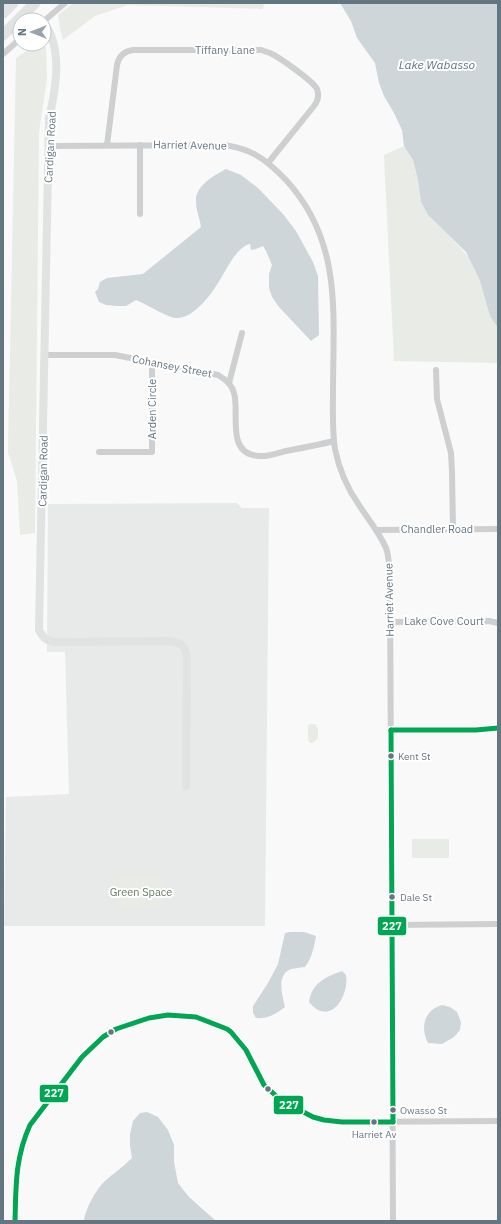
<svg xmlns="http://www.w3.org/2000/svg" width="501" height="1224" font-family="'IBM Plex Sans',sans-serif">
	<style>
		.built { fill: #e8e9e9 }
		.green { fill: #e8ebe6 }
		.water { fill: #ced6d9 }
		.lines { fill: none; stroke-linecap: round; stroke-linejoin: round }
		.street { stroke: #cecfd0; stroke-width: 6 }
		.secondary { stroke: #e1e2e2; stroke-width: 8 }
		.highway { stroke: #e1e2e2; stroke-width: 11 }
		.bus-1-casing { stroke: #fff; stroke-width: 8 }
		.bus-1 { stroke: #00a651; stroke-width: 5 }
		.bus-dot { fill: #657683; stroke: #fff; stroke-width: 1.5 }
		.labels { text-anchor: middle; stroke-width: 4; stroke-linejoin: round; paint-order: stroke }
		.bus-label { font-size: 10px; fill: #657683; stroke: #fff; text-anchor: start }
		.street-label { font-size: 11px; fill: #657683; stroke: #fff }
		.park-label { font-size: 11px; fill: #687a64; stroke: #fff }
		.water-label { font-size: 12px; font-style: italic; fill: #60757c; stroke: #fff }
		.line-badge { stroke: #fff; stroke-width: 1.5 }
		.badge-label { font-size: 11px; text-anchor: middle; font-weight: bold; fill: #fff }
	</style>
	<rect width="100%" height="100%" fill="#f9f9f9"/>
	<!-- built -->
	<path class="built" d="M237 503 242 508H269L265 926H4L6 797 69 794 65 652H47L48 504Z"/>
	<!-- green -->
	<g class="green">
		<path d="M73 3H264L263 9 128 5 95 16 63 40 60 29 58 15Z"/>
		<path d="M37 44 46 47 47 79 39 132 35 533 20 535 17 481 8 452 16 58Z"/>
		<path d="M404 146 413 160 418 180 421 202 428 215 455 242 470 259 480 281 490 316 498 328V363L394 361 384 155Z"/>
		<path d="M310 724H315L318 729V738L313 743H310L308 740V726Z"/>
		<rect x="412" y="839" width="37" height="19"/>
		<path d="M117 875C128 875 161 871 165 883 166 888 164 900 164 905L162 908 121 909 118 908Z"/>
	</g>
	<!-- water -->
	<g class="water">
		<path d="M340 3H498V328L490 316 480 281 472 264 466 252 428 215 421 202 418 180 413 160 404 146 402 130 394 113 384 96 379 83 375 63 357 38 351 21Z"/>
		<path d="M226 169 241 175 258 188 283 214 296 231 313 262 318 276 319 335 311 341 279 307 272 297 269 288V274L272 265 266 251 263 246 256 249 251 250 250 244C236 247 226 271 218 283 210 296 192 320 175 318 169 318 144 303 136 300L126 306H117L106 305 99 302 95 292 98 289 100 282 107 278 143 274 201 227C200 219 196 210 196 202 195 186 213 176 226 169Z"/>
		<path d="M290 932H304L316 936C314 947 312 958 305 967 300 968 293 968 289 970 276 977 283 997 285 1007 276 1014 268 1019 256 1018L253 1013V1006L268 983 278 964 285 933Z"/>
		<path d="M342 971 346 975C349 990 337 1019 318 1010 315 1009 312 1005 309 1002 312 983 325 977 342 971Z"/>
		<path d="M442 1005 450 1007 457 1012 461 1022 460 1030 454 1037 442 1044 428 1043C420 1028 424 1010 442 1005Z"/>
		<path d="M147 1112 158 1117 168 1130 174 1145V1162L178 1183 189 1197 216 1221H84C85 1209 97 1188 106 1180 114 1173 124 1166 132 1158L130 1146V1134L133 1121 140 1113Z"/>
	</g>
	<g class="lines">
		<!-- street -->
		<g class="street">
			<path d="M44 21 65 3"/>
			<path d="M3 54 20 39"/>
			<path d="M107 145 117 65C119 56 124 51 133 50H261C264 51 267 52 270 53 279 57 313 81 317 89 319 95 318 101 314 106L268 163"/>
			<path d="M140 145V214"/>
			<path d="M49 146 219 145C248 146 266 159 286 180 343 242 333 314 333 392 333 411 332 430 335 449 339 469 347 488 359 505 368 519 379 532 386 548 389 556 389 566 390 575L393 1221"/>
			<path d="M45 355H115L218 375C225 379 232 384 234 393 240 413 225 454 259 456 268 457 278 453 286 451 302 448 318 445 334 441"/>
			<path d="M436 370 437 399 451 453 452 472 453 529"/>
			<path d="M229 383 242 333"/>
			<path d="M99 452H152V362"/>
			<path d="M376 530 498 529"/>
			<path d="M390 622 489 621 498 623"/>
			<path d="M391 730H476L498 728"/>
			<path d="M392 925 498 924"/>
			<path d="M15 1221C16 1186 13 1157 30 1125L82 1057 103 1037 116 1029 129 1024 155 1017 179 1015 196 1017 231 1032 239 1041 246 1050 264 1085 285 1104 292 1106 313 1117 342 1122 498 1121"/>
		</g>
		<!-- secondary -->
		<path class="secondary" d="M44 23C63 48 56 89 49 118L39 630C43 638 46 640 54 642L167 641C181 642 186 645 187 660L186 786"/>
		<!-- highway -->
		<g class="highway">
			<path d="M3 13 13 3"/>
			<path d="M3 35 35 3"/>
		</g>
		<defs>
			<g id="bus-1">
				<path d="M391 730 393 1122"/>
				<path d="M391 730H476L498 728"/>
				<path d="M15 1221C16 1186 15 1158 30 1125L82 1057 103 1037 116 1029 149 1018 168 1015 196 1017 227 1029 231 1032 246 1050 264 1085 285 1104 292 1106 313 1117 324 1120 342 1122H393"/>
			</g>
		</defs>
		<!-- bus-1 casing -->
		<use href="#bus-1" class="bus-1-casing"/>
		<!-- bus-1 -->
		<use href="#bus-1" class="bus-1"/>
	</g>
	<!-- markers -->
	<g class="bus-dot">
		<circle cx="391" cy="756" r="3.5"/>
		<circle cx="392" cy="897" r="3.5"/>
		<circle cx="111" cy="1032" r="3.5"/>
		<circle cx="268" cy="1089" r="3.5"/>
		<circle cx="393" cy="1110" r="3.5"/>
		<circle cx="374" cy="1122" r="3.5"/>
	</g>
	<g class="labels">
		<!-- bus labels -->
		<g class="bus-label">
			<text x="398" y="760">Kent St</text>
			<text x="400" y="901">Dale St</text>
			<text x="400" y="1114">Owasso St</text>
			<text x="374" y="1138" text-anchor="middle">Harriet Av</text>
		</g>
		<!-- street labels -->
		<g class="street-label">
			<text x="225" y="54">Tiffany Lane</text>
			<text transform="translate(190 145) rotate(1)" y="4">Harriet Avenue</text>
			<text transform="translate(50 147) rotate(-87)" y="4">Cardigan Road</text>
			<text transform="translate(172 366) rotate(11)" y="4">Cohansey Street</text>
			<text transform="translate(152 409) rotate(-90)" y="4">Arden Circle</text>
			<text transform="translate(43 471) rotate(-89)" y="4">Cardigan Road</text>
			<text x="437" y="533">Chandler Road</text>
			<text transform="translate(389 600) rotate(-91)" y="4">Harriet Avenue</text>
			<text x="444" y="625">Lake Cove Court</text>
		</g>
		<!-- park labels -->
		<g class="park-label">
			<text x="141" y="896">Green Space</text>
		</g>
		<!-- water labels -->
		<g class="water-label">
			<text x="437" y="69">Lake Wabasso</text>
		</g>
	</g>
	<g class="line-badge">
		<rect x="377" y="916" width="30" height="20" rx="4" fill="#00a651"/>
		<rect x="39" y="1084" width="30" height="19" rx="4" fill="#00a651"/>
		<rect x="273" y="1095" width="31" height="20" rx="4" fill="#00a651"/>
	</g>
	<g class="badge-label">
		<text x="392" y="930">227</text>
		<text x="54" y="1097">227</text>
		<text x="289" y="1109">227</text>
	</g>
	<!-- border -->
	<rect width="501" height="1224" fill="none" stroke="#657683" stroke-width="8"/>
	<!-- north arrow -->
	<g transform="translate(32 32) rotate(270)"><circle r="19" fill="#ffffff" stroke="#c1c8cd"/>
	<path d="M0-3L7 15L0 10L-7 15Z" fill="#99a4ac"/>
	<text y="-6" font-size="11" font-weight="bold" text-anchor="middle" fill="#657683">N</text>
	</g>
</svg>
